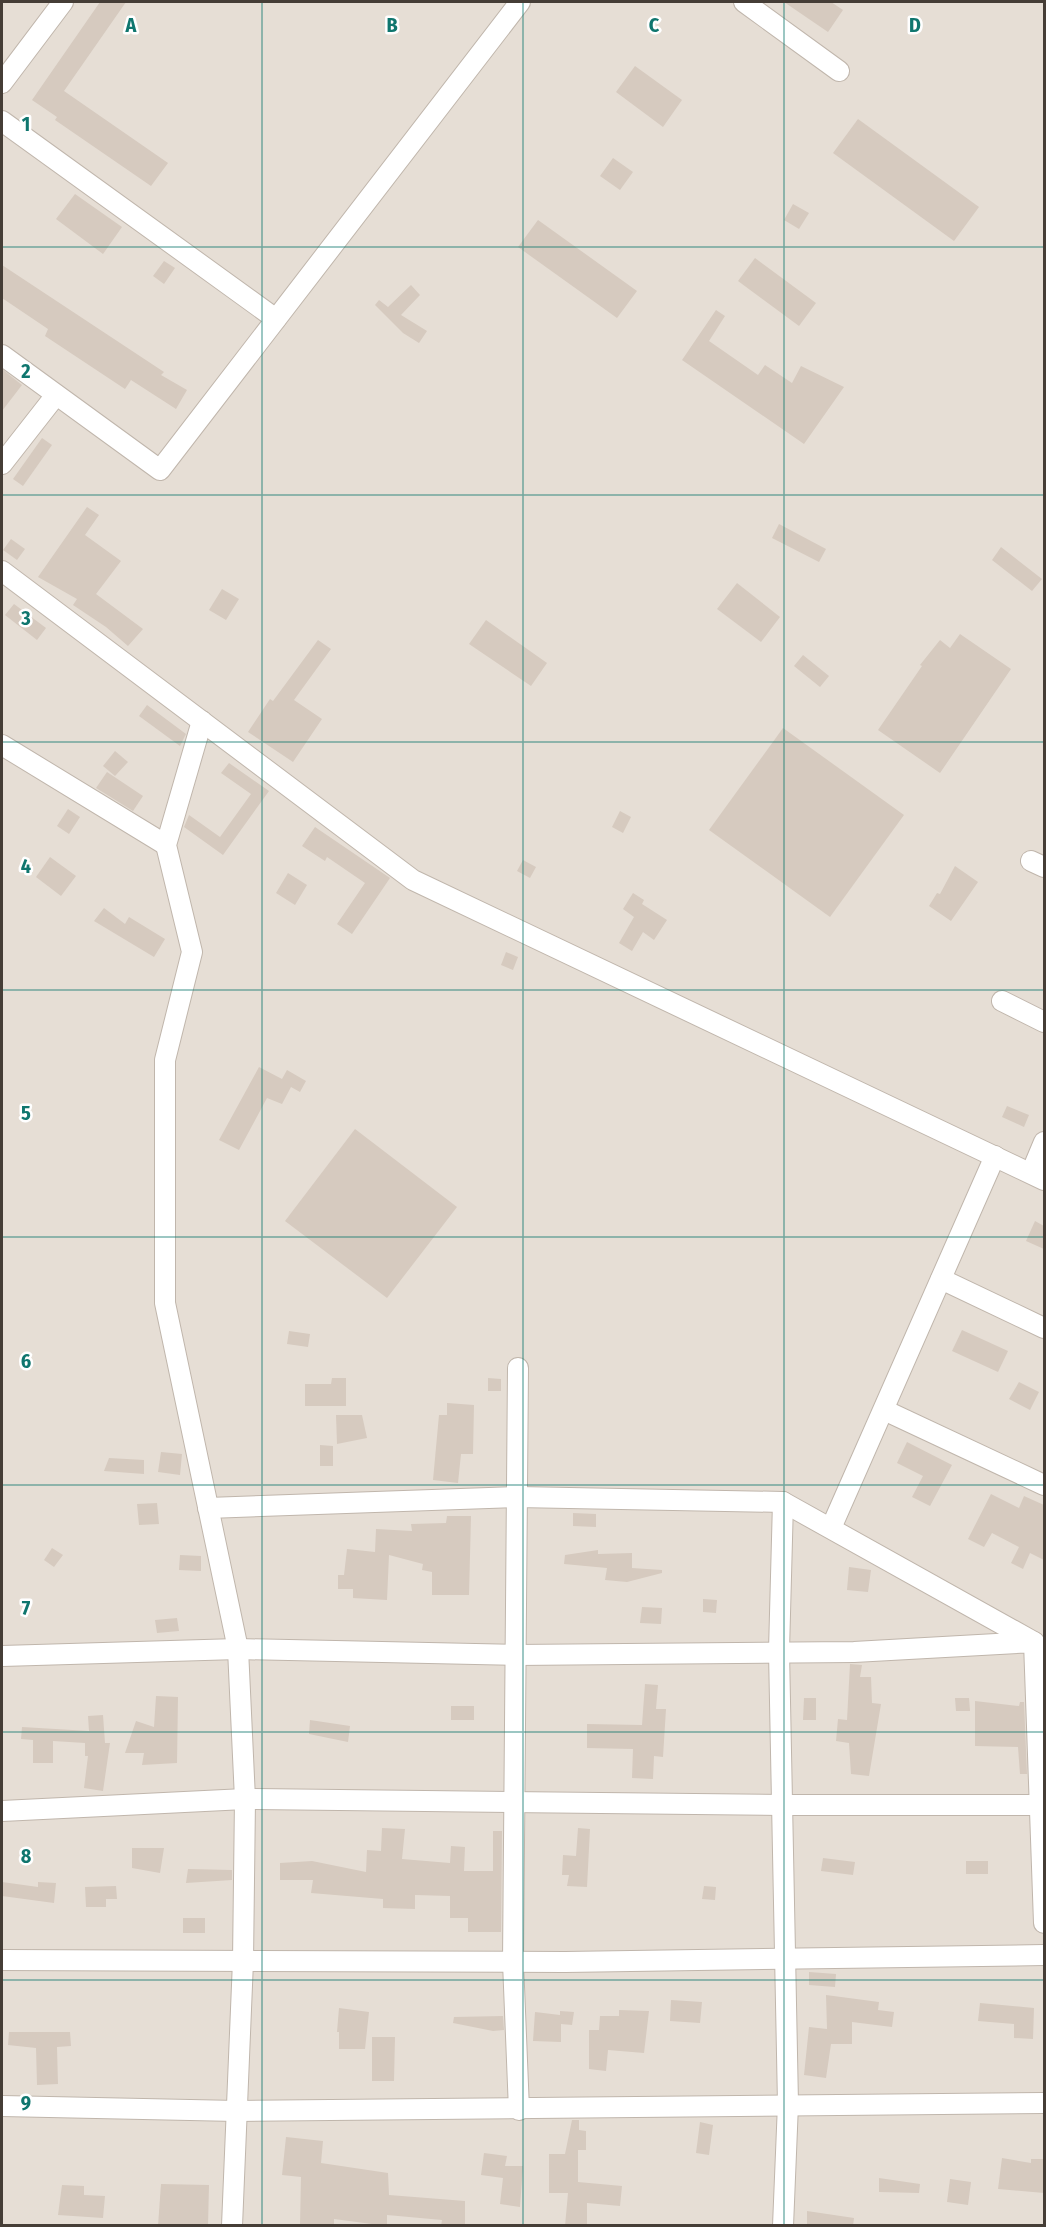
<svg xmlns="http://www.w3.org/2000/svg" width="1046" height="2227" font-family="'Fira Sans Condensed',sans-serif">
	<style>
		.residential { fill: #e6ded5 }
		.building { fill: #d6cabf }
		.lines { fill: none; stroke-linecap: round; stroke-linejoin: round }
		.minor-casing { stroke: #c0b6ac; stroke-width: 22 }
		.minor { stroke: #fff; stroke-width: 20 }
		.grid { fill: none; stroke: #0f766e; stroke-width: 1.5; stroke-opacity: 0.55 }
		.grid-label { font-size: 20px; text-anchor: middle; font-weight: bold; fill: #0f766e; stroke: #fff; stroke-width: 5; stroke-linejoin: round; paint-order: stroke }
	</style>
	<rect width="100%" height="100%" fill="#f2ede6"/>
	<!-- residential -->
	<rect class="residential" x="2" y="2" width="1042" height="2223"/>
	<!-- building -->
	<g class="building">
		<path d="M100 2H126L64 91 168 163 151 186 55 120 57 117 32 100Z"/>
		<path d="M784 2H831L843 10 828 32Z"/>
		<path d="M635 66 682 100 663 127 616 92Z"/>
		<path d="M858 119 979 207 954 241 833 153Z"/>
		<path d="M613 158 633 172 620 190 600 176Z"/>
		<path d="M75 194 122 227 103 254 56 219Z"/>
		<path d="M793 204 809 213 799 229 784 220Z"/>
		<path d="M538 220 637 291 617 318 518 247Z"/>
		<path d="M755 258 816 303 799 326 738 281Z"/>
		<path d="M164 261 175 268 164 284 153 276Z"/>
		<path d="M2 265 164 372 161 375 187 390 176 409 131 380 125 389 45 336 48 329 2 298Z"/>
		<path d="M411 285 420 295 401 315 427 331 419 343 403 333 375 305 379 300 388 307Z"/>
		<path d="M716 310 725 316 709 341 758 375 765 365 792 383 801 366 844 387 804 444 682 360Z"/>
		<path d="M2 369 22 385 2 411Z"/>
		<path d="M42 438 52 445 23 486 13 479Z"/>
		<path d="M87 507 99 515 85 535 121 561 96 594 143 629 128 646 106 627 73 605 77 599 38 577Z"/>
		<path d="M779 524 826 549 819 562 772 538Z"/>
		<path d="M11 539 25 549 17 560 3 550Z"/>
		<path d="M1001 547 1042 579 1032 591 992 560Z"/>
		<path d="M737 583 780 617 761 642 717 609Z"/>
		<path d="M222 589 239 599 226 620 209 610Z"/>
		<path d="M14 604 46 628 37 640 5 615Z"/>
		<path d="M486 620 547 663 531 686 469 644Z"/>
		<path d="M960 634 1011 669 940 773 878 730 922 666 920 665 940 640 950 648Z"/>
		<path d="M318 640 331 649 294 700 322 719 293 762 248 732 270 699 273 701Z"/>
		<path d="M803 655 829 676 820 687 794 666Z"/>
		<path d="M147 705 186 734 180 746 139 716Z"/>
		<path d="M783 728 904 815 830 917 709 830Z"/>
		<path d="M115 751 128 762 115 776 103 766Z"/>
		<path d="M229 763 269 791 223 855 184 827 189 815 220 837 251 794 221 773Z"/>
		<path d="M107 772 143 796 133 811 96 788Z"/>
		<path d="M68 809 80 817 69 834 57 826Z"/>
		<path d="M620 811 631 817 623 833 612 827Z"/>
		<path d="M315 827 390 878 352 934 337 924 365 883 327 857 325 861 302 846Z"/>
		<path d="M50 857 76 876 61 896 36 877Z"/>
		<path d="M523 860 536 867 530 878 517 871Z"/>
		<path d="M955 866 978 882 951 921 929 906 937 893 940 894Z"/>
		<path d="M288 873 307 885 295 905 276 893Z"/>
		<path d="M633 893 644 900 642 904 667 920 654 940 643 932 632 951 619 943 634 917 623 909Z"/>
		<path d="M104 908 125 924 129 917 165 939 154 957 94 921Z"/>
		<path d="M506 952 518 957 513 970 501 965Z"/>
		<path d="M259 1067 282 1079 287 1070 306 1081 300 1092 291 1087 282 1104 267 1098 239 1150 219 1140Z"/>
		<path d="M1007 1106 1029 1115 1024 1127 1002 1117Z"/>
		<path d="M355 1129 457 1207 387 1298 285 1221Z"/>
		<path d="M1035 1221 1044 1226V1249L1026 1241Z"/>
		<path d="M962 1330 1008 1351 998 1372 952 1351Z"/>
		<path d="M289 1331 310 1334 308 1347 287 1344Z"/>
		<path d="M332 1378H346V1406H305V1384H331Z"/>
		<path d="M488 1378 501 1379V1391H488Z"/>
		<path d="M1019 1382 1039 1392 1030 1410 1009 1399Z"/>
		<path d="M447 1403 474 1405 473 1454H461L458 1483 433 1480 439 1415H447Z"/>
		<path d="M336 1415H362L367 1438 337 1444Z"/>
		<path d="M907 1442 952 1465 930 1506 912 1497 923 1476 897 1463Z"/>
		<path d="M320 1445 333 1446V1466H320Z"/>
		<path d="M161 1452 182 1454 180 1475 158 1472Z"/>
		<path d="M109 1458 144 1460V1474L104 1471Z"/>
		<path d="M991 1494 1019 1508 1024 1496 1044 1505V1560L1030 1553 1023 1569 1011 1563 1019 1547 992 1533 984 1547 968 1539Z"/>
		<path d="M157 1503 159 1524 139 1525 137 1504Z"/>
		<path d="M573 1513 596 1514V1527L573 1526Z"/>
		<path d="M447 1516H471L469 1595H432V1572L422 1570 423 1564 389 1555 387 1600 353 1598V1589H338V1575H344L347 1549 375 1552 376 1529 412 1531 411 1524 446 1523Z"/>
		<path d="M52 1548 63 1555 54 1567 44 1560Z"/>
		<path d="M598 1550V1554L632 1553V1568L662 1570V1573L627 1582 605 1580 607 1568 564 1564 565 1555Z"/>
		<path d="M180 1555 201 1556V1571L179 1570Z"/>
		<path d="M849 1567 871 1570 868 1592 847 1590Z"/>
		<path d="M703 1599 717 1600 716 1613 703 1612Z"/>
		<path d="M642 1607 662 1608 661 1624 640 1623Z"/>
		<path d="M177 1618 179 1631 157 1633 155 1620Z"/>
		<path d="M850 1664 862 1665 860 1677H871L872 1703 881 1704 869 1776 851 1774 849 1743 836 1741 838 1719 847 1720Z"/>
		<path d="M645 1684 658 1685 656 1709H666L663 1757 654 1756 653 1779 632 1778 633 1749 587 1748V1724L642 1725Z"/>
		<path d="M156 1696 178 1697 177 1763 142 1765 144 1753H125L136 1721 154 1727Z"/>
		<path d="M804 1698H816V1720H803Z"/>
		<path d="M955 1698H969L970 1711H956Z"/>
		<path d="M975 1701 1019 1706 1020 1702H1024L1027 1774H1020L1018 1747 975 1746Z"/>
		<rect x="451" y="1706" width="23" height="14"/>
		<path d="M103 1715 105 1743H110L103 1791 84 1788 88 1756H85V1743L53 1741V1763H33V1740L21 1739 22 1727 89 1731 88 1716Z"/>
		<path d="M310 1720 350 1726 348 1742 309 1734Z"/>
		<path d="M382 1828 405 1829 402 1859 450 1863 451 1846 465 1847 464 1871H493V1831H502L501 1932H468V1918H450V1896L415 1895V1909L383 1908V1899L311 1893 313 1880H280V1863L312 1861 366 1872 367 1850 381 1851Z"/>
		<path d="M578 1828 590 1829 587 1887 567 1886 569 1875H562L563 1855 576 1856Z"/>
		<path d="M132 1848H164L160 1873 132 1868Z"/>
		<path d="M823 1858 855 1862 853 1875 821 1871Z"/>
		<rect x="966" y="1861" width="22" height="13"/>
		<path d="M188 1869 232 1870V1880L186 1883Z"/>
		<path d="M2 1882 38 1887V1882L56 1883 54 1903 2 1896Z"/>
		<path d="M116 1886 117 1899H106V1907H86L85 1887Z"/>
		<path d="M704 1886 716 1887 715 1900 702 1899Z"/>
		<rect x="183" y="1918" width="22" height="15"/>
		<path d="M809 1972 836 1974 835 1987 809 1985Z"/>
		<path d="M826 1995 879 2002 878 2010 894 2012 892 2027 852 2022V2044H831L826 2078 804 2075 809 2027 827 2029Z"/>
		<path d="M671 2000 702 2002 700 2023 670 2021Z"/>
		<path d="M980 2003 1034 2008 1033 2039 1014 2038V2024L978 2021Z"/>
		<path d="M339 2008 369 2012 365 2049H339V2032H337Z"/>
		<path d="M619 2010 649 2011 644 2053 608 2050 606 2071 589 2069V2030H599L600 2016H619Z"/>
		<path d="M560 2011 574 2012 572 2025 561 2024V2042L533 2041 535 2012 560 2015Z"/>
		<path d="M503 2016 504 2030 493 2031 453 2023 454 2017Z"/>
		<path d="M9 2032H70L71 2046 57 2047 58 2084 37 2085 36 2048 8 2045Z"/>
		<path d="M372 2037H395L394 2081H372Z"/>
		<path d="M572 2120H579V2130L586 2131V2150H578V2182L622 2186 620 2206 587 2203V2226H565L568 2193H549V2154H565Z"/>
		<path d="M700 2122 713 2125 709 2155 696 2153Z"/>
		<path d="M286 2137 323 2141 321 2163 388 2173 389 2195 465 2201V2226H441L442 2220 387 2215V2226L334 2219V2226H300L301 2177 282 2175Z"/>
		<path d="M484 2153 507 2156 505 2166H523L520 2207 500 2204 503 2178 481 2175Z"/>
		<path d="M1002 2158 1031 2163V2159H1044V2193L998 2189Z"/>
		<path d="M879 2178 920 2184 919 2193 879 2192Z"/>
		<path d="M950 2179 971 2182 968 2205 947 2202Z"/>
		<path d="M161 2184 209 2185 208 2226H158Z"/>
		<path d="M62 2185 84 2186V2195L105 2196 103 2218 58 2215Z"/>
		<path d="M807 2211 854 2218 853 2226H807Z"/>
	</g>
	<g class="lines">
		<defs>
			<g id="minor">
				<path d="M744 2 839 71"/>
				<path d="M2 83 63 2"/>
				<path d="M2 121 276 319"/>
				<path d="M2 355 160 470 520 2"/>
				<path d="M2 464 56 395"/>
				<path d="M2 571 413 880 1044 1180"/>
				<path d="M202 721 166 845 192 952 165 1060V1303L238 1649 245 1799 243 1961 232 2226"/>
				<path d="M2 745 166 845"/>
				<path d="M1031 861 1044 867"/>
				<path d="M1002 1001 1044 1022"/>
				<path d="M1031 1173 1044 1142"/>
				<path d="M941 1279 1044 1328"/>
				<path d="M518 1368 513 1962 519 2110"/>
				<path d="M884 1410 1044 1485"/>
				<path d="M208 1508 517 1497 783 1502 1034 1642"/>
				<path d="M831 1528 995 1156"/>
				<path d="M2 1656 238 1649 516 1655 854 1652 1034 1642 1044 1923"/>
				<path d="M2 1811 245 1799 783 1805H1044"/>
				<path d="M2 1960 565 1962 1044 1955"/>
				<path d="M2 2106 237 2111 1044 2103"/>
				<path d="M783 2226 788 2104 779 1651 783 1502"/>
			</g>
		</defs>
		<!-- minor casing -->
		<use href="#minor" class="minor-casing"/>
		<!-- minor -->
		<use href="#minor" class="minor"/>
	</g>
	<!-- grid -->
	<path class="grid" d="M262 2V2226M523 2V2226M784 2V2226M2 247H1044M2 495H1044M2 742H1044M2 990H1044M2 1237H1044M2 1485H1044M2 1732H1044M2 1980H1044"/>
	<g class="grid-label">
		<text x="131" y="32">A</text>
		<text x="392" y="32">B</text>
		<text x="654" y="32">C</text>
		<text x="915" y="32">D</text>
		<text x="26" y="131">1</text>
		<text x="26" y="378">2</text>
		<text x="26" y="625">3</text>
		<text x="26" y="873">4</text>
		<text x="26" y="1120">5</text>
		<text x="26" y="1368">6</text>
		<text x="26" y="1615">7</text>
		<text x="26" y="1863">8</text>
		<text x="26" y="2110">9</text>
	</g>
	<!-- border -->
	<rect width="1046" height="2227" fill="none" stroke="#453d36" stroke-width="6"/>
</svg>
